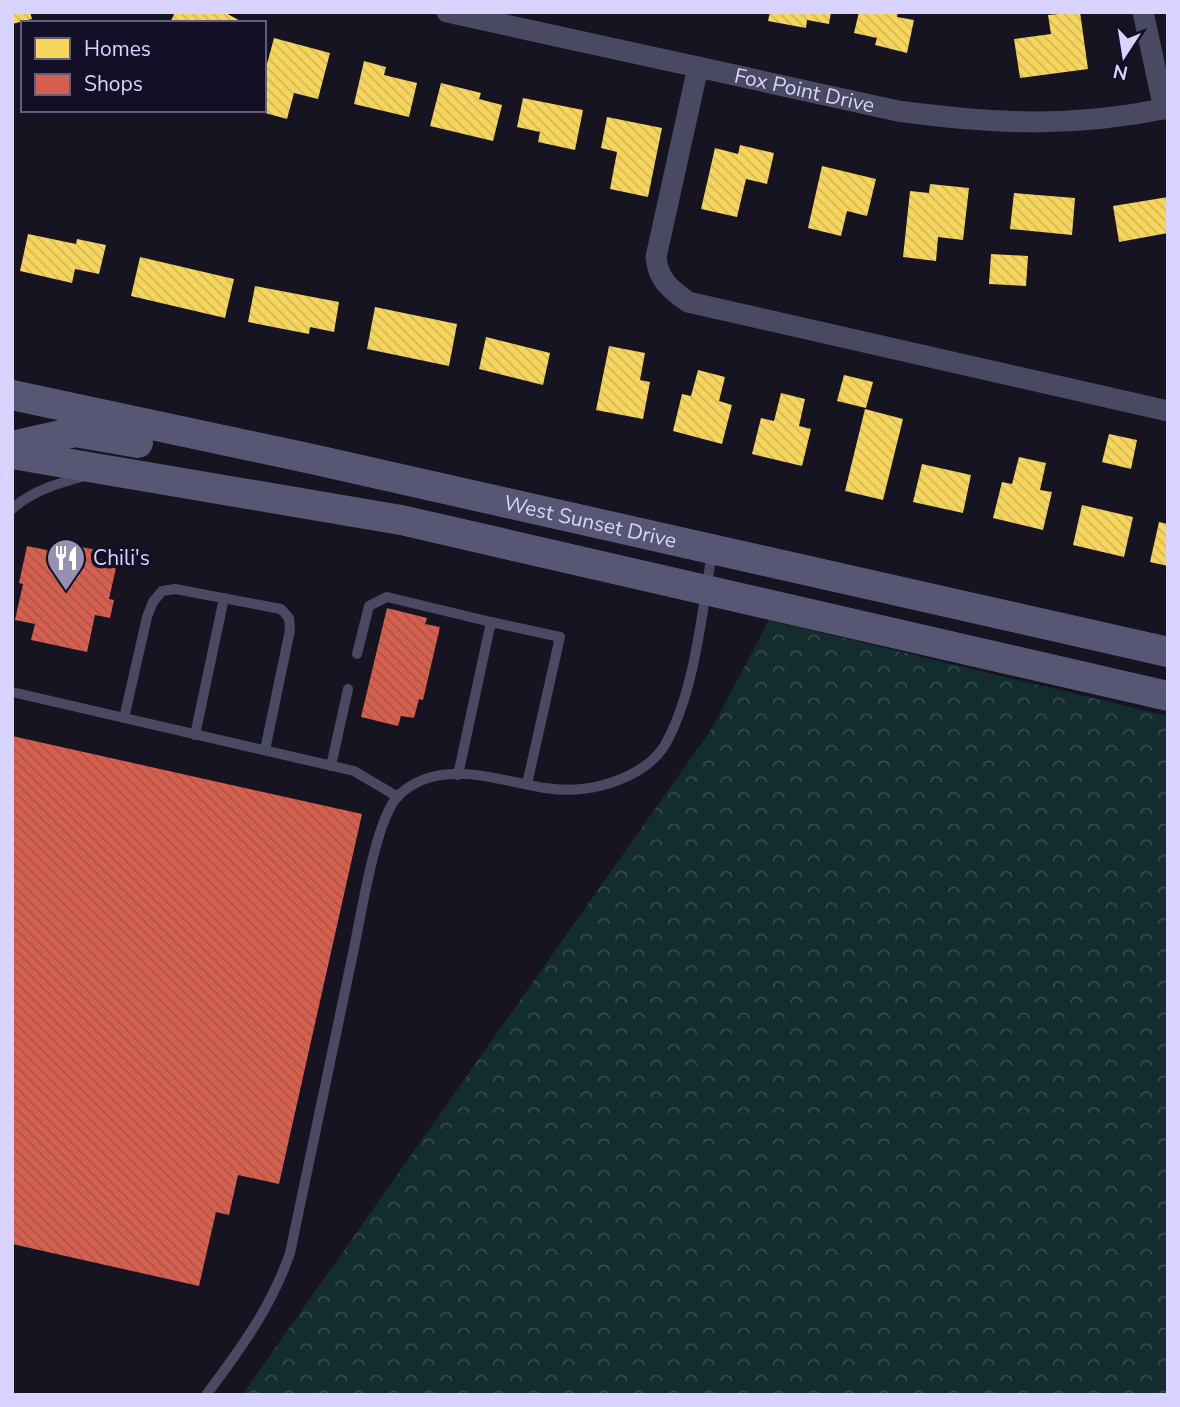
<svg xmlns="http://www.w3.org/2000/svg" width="1180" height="1407" font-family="'Nunito Sans',sans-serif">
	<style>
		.forest { fill: url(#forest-crowns) }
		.homes { fill: url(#homes-back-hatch) }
		.shops { fill: url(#shops-back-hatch) }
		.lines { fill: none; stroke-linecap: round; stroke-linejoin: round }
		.lane { stroke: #4a4962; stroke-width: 10 }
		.street { stroke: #4a4962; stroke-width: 21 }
		.secondary { stroke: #575674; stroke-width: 30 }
		.labels { text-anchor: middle; stroke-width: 7; stroke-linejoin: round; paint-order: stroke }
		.street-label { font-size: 21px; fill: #d9d4ff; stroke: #130f26 }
		.poi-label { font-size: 21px; fill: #d9d4ff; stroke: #130f26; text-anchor: start }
	</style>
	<defs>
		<pattern id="forest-crowns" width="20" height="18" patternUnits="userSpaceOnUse" patternTransform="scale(1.75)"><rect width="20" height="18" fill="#132c2d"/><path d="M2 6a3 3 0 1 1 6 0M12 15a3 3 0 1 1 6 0" fill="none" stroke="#354a4c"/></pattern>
		<pattern id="homes-back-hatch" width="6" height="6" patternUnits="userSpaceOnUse" patternTransform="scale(1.75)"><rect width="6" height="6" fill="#f6d55c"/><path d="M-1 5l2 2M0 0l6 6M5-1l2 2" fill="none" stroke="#d2b759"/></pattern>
		<pattern id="shops-back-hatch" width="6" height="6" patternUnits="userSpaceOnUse" patternTransform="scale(1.75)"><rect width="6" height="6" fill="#d6604d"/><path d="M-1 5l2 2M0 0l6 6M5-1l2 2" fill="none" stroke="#a9564d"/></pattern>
	</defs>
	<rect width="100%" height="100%" fill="#161421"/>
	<!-- forest -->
	<path class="forest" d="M769 620 1168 716V1395H242L712 728Z"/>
	<!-- homes -->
	<g class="homes">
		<path d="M12 12H30L32 19 12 24Z"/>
		<path d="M175 12H224L244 23H170Z"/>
		<path d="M770 12H831L829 24 807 20 806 28 768 21Z"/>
		<path d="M859 12H898L897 17 914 20 907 53 875 45 877 38 854 33Z"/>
		<path d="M1080 12 1088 69 1020 78 1014 39 1051 34 1048 15Z"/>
		<path d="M274 38 330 53 318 99 294 93 287 119 258 111 264 110V75Z"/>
		<path d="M364 61 386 67 384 75 417 83 409 117 354 104Z"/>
		<path d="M441 83 481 93 479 99 502 105 493 141 430 126Z"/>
		<path d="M523 98 583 110 575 150 538 142 540 132 517 127Z"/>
		<path d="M607 117 662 128 648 197 610 189 617 152 601 148Z"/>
		<path d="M740 145 774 153 767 184 746 179 737 217 701 209 715 148 738 154Z"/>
		<path d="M822 166 876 179 867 216 847 211 841 236 808 228Z"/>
		<path d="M930 184 969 188 963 240 938 237 936 261 903 257 910 191 929 193Z"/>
		<path d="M1014 193 1075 198 1072 235 1010 229Z"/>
		<path d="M1168 197V233L1119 242 1113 206Z"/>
		<path d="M28 234 76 244 77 239 106 245 99 274 75 269 72 283 20 271Z"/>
		<path d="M991 254 1028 256 1026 286 989 284Z"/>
		<path d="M140 257 234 279 225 318 131 296Z"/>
		<path d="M255 286 339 302 334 332 310 327 309 334 248 322Z"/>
		<path d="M375 307 457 324 449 366 367 349Z"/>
		<path d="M486 337 550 353 543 385 479 369Z"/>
		<path d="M609 346 645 353 640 380 650 382 643 419 596 410Z"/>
		<path d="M698 370 725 377 719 401 732 405 722 444 673 431 682 394 691 396Z"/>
		<path d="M844 375 873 382 866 408 837 401Z"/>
		<path d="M781 393 805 399 799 426 811 429 802 466 752 454 761 418 774 421Z"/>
		<path d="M865 409 903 419 883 500 845 491Z"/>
		<path d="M1109 434 1137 440 1131 469 1102 462Z"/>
		<path d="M1019 457 1046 463 1040 490 1052 492 1043 530 993 518 1002 482 1012 484Z"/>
		<path d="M922 464 971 475 963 513 913 502Z"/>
		<path d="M1082 505 1133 517 1124 557 1073 545Z"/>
		<path d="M1159 522 1168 524V566L1150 562Z"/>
	</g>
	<!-- shops -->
	<g class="shops">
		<path d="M68 544 96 550 94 558 117 563 109 599 114 600 110 618 95 615 87 652 31 640 35 624 15 620 23 584 19 583 27 546 66 554Z"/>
		<path d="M387 608 427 618 425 624 440 627 423 700 419 699 414 718 401 716 398 726 361 717Z"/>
		<path d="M12 736 362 814 279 1184 238 1175 229 1215 216 1212 199 1286 12 1244Z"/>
	</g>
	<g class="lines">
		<!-- lane -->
		<g class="lane">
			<path d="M12 509C33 490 59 483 85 476"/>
			<path d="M357 654 369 606 387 597 491 622"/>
			<path d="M12 692 354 771 398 797"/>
			<path d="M124 718 147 617 153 602 162 591 175 589 281 609 289 618 290 630 265 750"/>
			<path d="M195 735 224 598"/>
			<path d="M331 766 348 689"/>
			<path d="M458 775 491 622 560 637 527 784"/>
			<path d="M206 1395C240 1350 272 1306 290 1253 311 1153 332 1053 353 953 361 917 375 820 398 796 438 756 499 781 545 788 576 793 604 788 632 774 645 767 659 756 666 743 695 690 702 612 712 553"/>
		</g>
		<!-- street -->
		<g class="street">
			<path id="s1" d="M447 12 898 111C994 124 1072 128 1168 108"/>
			<path d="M1143 12 1164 109"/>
			<path d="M698 67 656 257C658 280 670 289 688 302L1168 411"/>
		</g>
		<!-- secondary -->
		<g class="secondary">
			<path id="s2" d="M12 395 312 459 1168 652"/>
			<path d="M12 446 75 432 138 443"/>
			<path d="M12 454 401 520 1168 696"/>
		</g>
	</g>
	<!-- icons -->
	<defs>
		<symbol id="restaurant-pin" viewBox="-11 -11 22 30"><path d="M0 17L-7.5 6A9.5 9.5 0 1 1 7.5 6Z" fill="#9591b1" stroke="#130f26"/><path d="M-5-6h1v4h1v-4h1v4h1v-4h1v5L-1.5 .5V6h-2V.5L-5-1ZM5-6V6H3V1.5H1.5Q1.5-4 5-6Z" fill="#fff"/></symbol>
	</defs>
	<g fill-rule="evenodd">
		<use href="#restaurant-pin" x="44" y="536" width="44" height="60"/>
	</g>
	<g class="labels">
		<!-- street labels -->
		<g class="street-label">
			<text dy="7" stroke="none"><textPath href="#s1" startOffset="366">Fox Point Drive</textPath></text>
			<text dy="7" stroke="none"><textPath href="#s2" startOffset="592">West Sunset Drive</textPath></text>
		</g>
		<!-- poi labels -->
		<g class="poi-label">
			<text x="93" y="565">Chili's</text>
		</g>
	</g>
	<!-- border -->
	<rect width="1180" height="1407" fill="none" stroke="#d9d4ff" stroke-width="28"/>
	<!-- legend -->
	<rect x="21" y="21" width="245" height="91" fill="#130f26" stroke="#625e7d" stroke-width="2"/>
	<rect x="35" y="38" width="35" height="21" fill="#f6d55c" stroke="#625e7d" stroke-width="2"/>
	<text x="84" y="56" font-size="21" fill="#d9d4ff">Homes</text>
	<rect x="35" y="74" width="35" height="21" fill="#d6604d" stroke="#625e7d" stroke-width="2"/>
	<text x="84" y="91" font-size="21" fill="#d9d4ff">Shops</text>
	<!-- north arrow -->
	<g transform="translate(1124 56) rotate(192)" stroke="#130f26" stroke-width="5" paint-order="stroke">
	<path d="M0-5L12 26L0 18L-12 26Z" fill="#d9d4ff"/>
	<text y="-10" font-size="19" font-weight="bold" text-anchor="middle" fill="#d9d4ff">N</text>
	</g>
</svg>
